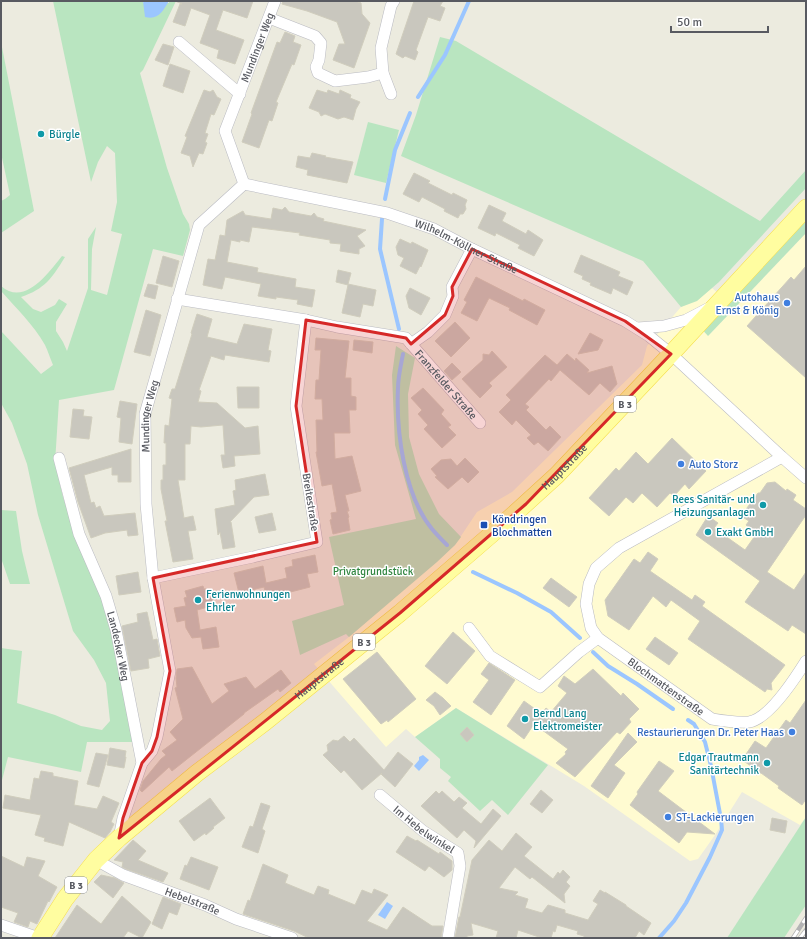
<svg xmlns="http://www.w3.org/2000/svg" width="807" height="939" font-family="Signika,sans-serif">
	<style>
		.commercial { fill: #fffbd1 }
		.green { fill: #b9e5c0 }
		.water { fill: #9bc6ff }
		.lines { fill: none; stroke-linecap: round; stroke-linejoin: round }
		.stream { stroke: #9bc6ff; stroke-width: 4 }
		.building { fill: #c9c7be; stroke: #d0cdbd }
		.minor-casing { stroke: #babbc2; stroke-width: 12 }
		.primary-casing { stroke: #f6de4e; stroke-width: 18 }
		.minor { stroke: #fff; stroke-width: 11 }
		.primary { stroke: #fffda0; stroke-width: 17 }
		.rail-casing { stroke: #b3b3b4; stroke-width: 4.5 }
		.rail { stroke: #fff; stroke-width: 3; stroke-dasharray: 9; stroke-linecap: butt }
		.marked { fill: #d62828; fill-opacity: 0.2; stroke: #d62828; stroke-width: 3; stroke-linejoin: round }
		.culture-dot { fill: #0f9aa8; stroke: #fff; stroke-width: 1.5 }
		.shop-dot { fill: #3f7fe0; stroke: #fff; stroke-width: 1.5 }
		.transit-dot { fill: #1a4fb4; stroke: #fff; stroke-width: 1.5 }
		.labels { text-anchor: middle; stroke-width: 3; stroke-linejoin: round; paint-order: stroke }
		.shield { fill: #fff; stroke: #8a8c90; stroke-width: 1 }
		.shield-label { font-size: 10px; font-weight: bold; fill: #585a61 }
		.street-label { font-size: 11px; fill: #585a61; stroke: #fff }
		.culture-label { font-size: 11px; fill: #0d838f; stroke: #fff; text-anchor: start }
		.shop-label { font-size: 11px; fill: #366cbe; stroke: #fff; text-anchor: end }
		.transit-label { font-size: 11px; fill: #164399; stroke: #fff; text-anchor: start }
		.park-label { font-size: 11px; fill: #318641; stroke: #fff }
	</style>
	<rect width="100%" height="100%" fill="#ecebdf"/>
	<!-- commercial -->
	<path class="commercial" d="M806 233V817L800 825 742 792 715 835 698 859 690 861 584 786 456 708 415 737 406 729 386 747 314 664 349 637 455 545 477 512 512 492 642 365 647 346 681 307 697 300 712 288 726 300 708 336Z"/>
	<!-- green -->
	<g class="green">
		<path d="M53 1H143V3H169V1H176L143 70 140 73 167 168 183 214 189 224 190 230 183 256 153 249 114 390 59 400 55 463 63 497 75 533 108 609 133 742H87L81 772 8 757 1 784V648L22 651 17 703 55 715 81 726 102 730 110 721 106 683 94 660 73 631 38 515 27 464 12 423 1 403V331L41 374 53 365C50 358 48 351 45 345 33 324 16 308 1 291V286C25 307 49 272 62 256L65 257C52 278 45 289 21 297L33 309 41 312 55 305 59 299 67 304 56 322V331L63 342 67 351 88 288V239L96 227 92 249 91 290 107 295 122 234 111 231 117 202 115 153 107 146 98 162 91 182Z"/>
		<path d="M440 37 456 41 760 221 806 170V188L719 282 697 301 681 307 643 261 401 156 416 115Z"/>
		<path d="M1 42 34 211 1 233V201L5 199 10 195 1 153Z"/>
		<path d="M368 122 399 130 386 183 354 175Z"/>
		<path d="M806 213V233L708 336 700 327Z"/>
		<path d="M396 346 415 358 408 394 409 437 419 474 439 514 461 537 455 545 437 562 349 637 346 634 300 655 292 621 344 605 329 537 416 519 395 445 392 375Z"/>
		<path d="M1 510 16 511 22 551 30 584H10L1 558Z"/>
		<path d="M456 708 548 765 508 815 492 800 480 811 448 781 451 777 440 768V759L415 737Z"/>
		<path d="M806 817V905L784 938H727Z"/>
	</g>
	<!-- water -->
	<g class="water">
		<path d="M143 1H169C162 12 159 20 145 17Z"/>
		<path d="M423 755 429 760 419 771 414 766 419 760V757Z"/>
		<path d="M387 902 393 906 385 919 378 915Z"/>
	</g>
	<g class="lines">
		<!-- stream -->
		<g class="stream">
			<path d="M418 97 445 55 469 1"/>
			<path d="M385 199 395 150 410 113"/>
			<path d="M382 219 380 249 399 329"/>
			<path d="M403 354C401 365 398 377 398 388 396 431 404 495 432 529 437 535 442 540 447 545"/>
			<path d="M473 572 517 593 551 612 580 638"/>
			<path d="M593 652 608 666 637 684 673 709"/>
			<path d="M659 938 674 921 686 903 710 857 722 830 721 819 711 766 705 742 694 724 688 720"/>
		</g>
	</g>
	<!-- building -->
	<g class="building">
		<path d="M175 1H253L247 18 223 10 216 30 244 40 235 64 217 58 219 50 200 43 210 15 191 8 185 26 173 22 180 4H182Z"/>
		<path d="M283 1H355L361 3 362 14 370 23 354 68 333 60 339 44H345L337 22 307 11 282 4Z"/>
		<path d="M414 1H443L440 6 445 8 440 21 428 17 416 50 418 52 415 60 405 56 403 58 396 54Z"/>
		<path d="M285 32 295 36 293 42 301 45 294 65 292 64 276 102 278 103 272 121 269 120 259 148 242 142 252 114 251 113 277 42 280 43Z"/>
		<path d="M163 44 174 47 168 65 155 60Z"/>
		<path d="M170 64 190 71 183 93 163 86Z"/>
		<path d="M204 90 210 92 213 90 217 97 221 99 214 115 211 114 205 133 208 134 205 142 207 143 203 154 199 153 193 167 190 156 181 153 187 137 185 136Z"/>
		<path d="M317 90 327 93 328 90 339 94 340 90 351 95 350 98 360 102 356 109 353 120 344 117 338 119 325 114 321 116 319 112 309 108Z"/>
		<path d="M312 153 326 156 325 157 353 162 347 183 307 175 308 170 296 167 298 156 310 158Z"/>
		<path d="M414 173 430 181 428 183 452 195 453 193 467 200 465 205 466 209 463 214H460L458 218 444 211 445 209 422 197 419 202 403 194Z"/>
		<path d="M489 205 506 213 502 221 526 234 528 230 543 240 534 256 518 248 520 245 496 233 495 236 478 228Z"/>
		<path d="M285 207 289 212 311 216 314 213 317 217 324 219 323 221 366 230 357 236 365 246 359 249V254L340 251 341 244 330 243V240L299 235 300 233 252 227 249 242 240 240V242L231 240 227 262 258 268 257 272 296 279 295 287 315 290 312 307 297 304 298 300 276 297V299L258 296 261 284 225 277 222 289 203 285 208 259 215 260 220 235 225 236 227 220 243 211 245 215 271 219 273 208 282 210Z"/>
		<path d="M400 239 411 244 412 242 428 250 421 267 420 266 416 274 400 266 404 258 398 255 396 247Z"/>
		<path d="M581 255 620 272 618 276 633 282 627 295 613 288 611 294 590 285 591 283 582 279 583 276 574 272Z"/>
		<path d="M163 256 179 261 172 287 156 283Z"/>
		<path d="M806 266V378L747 326 791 277 794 280Z"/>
		<path d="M338 270 351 273 348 284 376 290 373 306 363 304 360 317 342 313 348 285 336 282Z"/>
		<path d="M476 277 523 301 524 299 545 310 537 325 509 310 510 308 489 298 477 321 461 313 467 302 464 300Z"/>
		<path d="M148 284 158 286 155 299 144 296Z"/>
		<path d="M410 288 430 298 421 315 409 308 406 296Z"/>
		<path d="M146 310 161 315 150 356 134 352Z"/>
		<path d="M197 314 212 319 207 337 237 344 244 324 272 329 268 350 271 351 269 362 225 355 224 360 211 356 199 390 201 391 198 402 217 403 245 428 258 426 260 454 234 456 235 466 223 468 221 455H225L223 425 201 427 191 426 190 444H185V480H178L184 518 193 516 196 530 188 531 193 559 173 562 165 521H167L161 489V480H163V465H166V443H164L165 425 169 426 172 399 169 398 172 389H175L192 334 191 333Z"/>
		<path d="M455 322 470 338 451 357 435 341Z"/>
		<path d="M590 333 603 340 598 350 578 354Z"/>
		<path d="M316 338 349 341 345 378H351V396L356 397V410H349L350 433H334L335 459 352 456 361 491 345 495 349 511H347L349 517 348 518 350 530 333 534 330 520 332 519 331 513 337 512 332 484 322 486 316 452H317L316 420H323L322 399H315L316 380H319L321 350H315Z"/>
		<path d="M354 340 373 342 372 353 353 350Z"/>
		<path d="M492 351 507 367 489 383 492 386 480 398 462 379 483 360V354L489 355Z"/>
		<path d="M567 354 575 361 576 358 589 370 587 373 612 366 617 384 610 392 600 383 589 395 560 370 551 381 549 379 525 404 529 407 526 410 546 430 550 426 561 437 548 451 538 442 534 445 527 438 531 435 516 420 512 425 499 412 511 400 506 395 545 355 557 365Z"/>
		<path d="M452 363 461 372 452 380 444 371Z"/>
		<path d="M237 387H259V408H238Z"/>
		<path d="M423 388 444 410 441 414 451 425 448 427 456 435 442 448 424 429 428 425 418 414 422 410 411 398Z"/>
		<path d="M120 401 137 404 132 444 119 442 121 418 117 417Z"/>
		<path d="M73 409 84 410 83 416 92 417 89 439 70 437Z"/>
		<path d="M672 438 706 471 689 489 685 484 674 496 670 493 657 507 642 493 633 503 626 497 609 516 589 498 616 468 619 471 636 452 648 464Z"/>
		<path d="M131 449V482H118V475H112V467L84 475 91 503 94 502 96 508 100 506 104 516 135 513 138 535 128 536 127 530 105 533 91 538 78 502 69 468Z"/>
		<path d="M465 458 479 472 468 483 462 477 448 489 435 477 437 476 431 469 441 460 451 459 457 466Z"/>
		<path d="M265 474 269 495 254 497 230 522H231L235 547 223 549 220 532 218 535 215 509 235 505 233 491 236 490 235 480Z"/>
		<path d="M775 482 786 491 787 489 796 495 793 500 806 509V515L767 572 794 590 806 572V634L792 625 788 631 745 602 760 581 696 535 708 516 718 523 714 528 745 550 757 533 746 525 749 521 741 516 758 493H760L767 483Z"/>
		<path d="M272 513 276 530 259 533 255 517Z"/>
		<path d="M648 552 658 559 650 571 692 600 695 595 705 602 702 606 785 665 771 683 772 690 767 689 765 692 688 639 700 621 671 600 666 607 653 596 629 630 608 616 605 600 634 559 640 563Z"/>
		<path d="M315 555 318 572 307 574 310 587 267 598 264 587 239 593 234 573 263 566 266 583 287 578 285 568 293 566 292 560Z"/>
		<path d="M138 572 141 592 119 595 116 576Z"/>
		<path d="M551 578 577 597 569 607 543 588Z"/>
		<path d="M203 586 204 589H207L208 595 211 594 213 604 208 606V607L197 610 200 630 216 627 219 647 203 649 201 637 192 638 186 628 185 620 177 622 174 608 186 606 184 598 187 597 185 591Z"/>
		<path d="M147 612 153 640 157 639 160 656 148 659 149 668 131 671 122 626 138 622 137 614Z"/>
		<path d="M453 632 475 651 447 684 425 666Z"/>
		<path d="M655 637 678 653 669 665 646 649Z"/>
		<path d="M377 652 416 699 388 722 387 720 381 724 343 679Z"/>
		<path d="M489 663 515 680 491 715 473 702 489 680 481 674Z"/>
		<path d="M192 667 212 704 229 691 224 684 246 677 255 689 281 670 291 683 280 692 278 689 244 713V714L172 771 169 767 142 792 140 790 143 781 161 759 166 755 162 751 177 740 170 732 183 719 175 688 177 687 176 678 177 669Z"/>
		<path d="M593 669 621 696 623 693 639 709 629 719 631 722 620 734 617 732 575 777 556 763 566 754 565 752 568 749 534 724 524 739 507 726 524 701 542 714 546 708 551 712 567 693 558 686 564 676 575 684Z"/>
		<path d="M435 692 443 698 451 706 440 715 434 706 426 700Z"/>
		<path d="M806 700V799L802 805 778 788 779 786 761 773 756 775 754 768 742 760 755 741 766 748 786 720 790 723Z"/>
		<path d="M467 727 474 735 467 742 460 734Z"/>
		<path d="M628 733 637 742 614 765 625 773 608 798 591 786Z"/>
		<path d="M344 736 350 742 354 738 384 770 398 752 413 764 395 787 381 774 382 773 362 790 344 770 341 773 323 755 328 751 327 745 333 740 338 741Z"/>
		<path d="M110 748 126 751 125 757H126L124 768 107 765Z"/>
		<path d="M96 753 108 755 99 787 87 784Z"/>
		<path d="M659 761 674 771 658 791 715 834 687 832 679 843 630 805 638 794 637 792Z"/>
		<path d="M41 771 53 773V776L78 781 74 805 97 809 103 796 119 803 111 822 114 824 110 832 105 838 69 822 63 846 44 841 45 838 35 835 41 815 3 808 5 795 30 800 34 778 39 779Z"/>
		<path d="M541 790 553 800 542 813 530 804Z"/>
		<path d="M436 791 439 794 442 791 454 802 459 797 467 803 462 808 481 824 493 809 501 816 474 848 476 841 464 830 457 838 421 806Z"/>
		<path d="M210 798 225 818 213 827 214 828 206 835 205 833 194 841 179 821Z"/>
		<path d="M261 803 270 806 262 829 265 831 258 853 242 847 250 826 253 827Z"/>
		<path d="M772 818 787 821 785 833 770 830Z"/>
		<path d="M516 833 532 847 524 856 553 879 558 872 560 874 563 870 570 877 566 882 570 886 564 894 565 903 532 877 530 879 515 867 499 888 518 892 515 895 528 899 525 908 542 913 548 905 565 910V913L588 920 598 904 593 901 600 890 605 893V892L626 905V906L651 923 644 935 639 931 635 938H584V936L577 934 578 931 557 925 555 932 553 931 551 938H542L518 930 516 938H496L498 931 471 923 473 935 467 936V938H455L459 917H460L472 860 489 840 502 851Z"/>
		<path d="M407 836 416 841 417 840 439 854 440 852 452 861V870L444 877 429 866 425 871 396 852Z"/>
		<path d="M133 840 146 851 138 860 168 873 163 882 126 869 122 867 123 862 114 860Z"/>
		<path d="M1 856 24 867 27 857 45 861 38 876 57 887 49 902 48 901 37 924 30 921 28 927 14 922 18 913 1 907Z"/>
		<path d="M191 857 218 867 209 890 180 879 185 865 187 866Z"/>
		<path d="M263 864 288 875 285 883 314 895 318 886 329 890 328 894 355 905 362 890 372 894 374 889 388 895 367 921 387 930 403 907 432 926H443L441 938H309L294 931 243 914 248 900 250 901Z"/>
		<path d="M101 875 115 878 124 883 113 898 94 882Z"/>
		<path d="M122 896 151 922 142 938 128 931 123 938H55L77 905 101 924Z"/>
		<path d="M163 897 181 904 177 915 169 912 162 929 152 924Z"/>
	</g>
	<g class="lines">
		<defs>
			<g id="minor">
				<path d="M269 18 315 36 321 43 319 60 316 67 318 73 335 81 368 77 383 73"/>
				<path d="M179 42 240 94"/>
				<path d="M391 94 383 73 381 48 391 6 394 1"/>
				<path id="s1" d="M244 184 387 213 434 229 472 249 625 321 649 336 671 354 782 457 806 478"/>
				<path id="s2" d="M472 249 452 287 453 296 445 315 428 332 411 344 480 423"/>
				<path d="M177 299 306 320 337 327 406 338 411 344"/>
				<path d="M638 328 664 326 686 320 709 308"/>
				<path id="s3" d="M782 457 619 548 596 568 589 584 586 604 591 628 598 638 712 719C724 721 737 723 749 722 769 719 796 677 806 661"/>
				<path id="s4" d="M59 458 79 534 106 596 116 630 142 763 123 818 119 838"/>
				<path d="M153 578 253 557 317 542 296 406 306 320"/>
				<path d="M469 628 490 656 540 687 579 652 598 638"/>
				<path id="s5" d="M142 763 152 751 157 737 170 671 153 578 146 504 145 414 199 225 244 184 225 131 275 1"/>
				<path id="s6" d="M380 795 423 831 458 853 460 866 448 938"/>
				<path id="s7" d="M96 860 123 875 205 905 236 919 292 938"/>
				<path d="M1 925 39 938"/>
			</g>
			<g id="primary">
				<path id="s8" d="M40 938 65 899 96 860 119 838 197 773 265 722 400 613 501 526 557 475 671 354 806 208"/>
			</g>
		</defs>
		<!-- minor casing -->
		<use href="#minor" class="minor-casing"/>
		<!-- primary casing -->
		<use href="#primary" class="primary-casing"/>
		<!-- minor -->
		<use href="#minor" class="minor"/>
		<!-- primary -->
		<use href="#primary" class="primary"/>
		<defs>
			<g id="rail">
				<path d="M793 938 806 918"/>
				<path d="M800 938 806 930"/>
			</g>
		</defs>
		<!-- rail casing -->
		<use href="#rail" class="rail-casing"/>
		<!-- rail -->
		<use href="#rail" class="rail"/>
	</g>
	<!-- marked area -->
	<path class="marked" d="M472 249 625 321 671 354 526 504 400 613 119 838 123 818 142 763 152 751 157 737 170 671 153 578 317 542 296 406 306 320 406 338 411 344 445 315 453 296 452 287Z"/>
	<!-- markers -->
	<g class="culture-dot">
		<circle cx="41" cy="134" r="4"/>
		<circle cx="763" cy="505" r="4"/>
		<circle cx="708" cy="532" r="4"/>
		<circle cx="198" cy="600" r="4"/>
		<circle cx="525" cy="719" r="4"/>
		<circle cx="767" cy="763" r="4"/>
	</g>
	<g class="shop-dot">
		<circle cx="787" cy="303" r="4"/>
		<circle cx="681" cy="464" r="4"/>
		<circle cx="792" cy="732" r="4"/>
		<circle cx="668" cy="817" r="4"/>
	</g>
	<rect class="transit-dot" x="480" y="521" width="8" height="8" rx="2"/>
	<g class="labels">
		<!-- shield labels -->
		<g class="shield">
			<rect x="614" y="396" width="22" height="16" rx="3"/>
			<rect x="353" y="634" width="22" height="16" rx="3"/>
			<rect x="65" y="877" width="22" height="16" rx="3"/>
		</g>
		<g class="shield-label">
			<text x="625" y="408">B 3</text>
			<text x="364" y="646">B 3</text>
			<text x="76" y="889">B 3</text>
		</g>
		<!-- street labels -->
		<g class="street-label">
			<text dy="4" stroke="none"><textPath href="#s5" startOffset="760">Mundinger Weg</textPath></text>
			<text dy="4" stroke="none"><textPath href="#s1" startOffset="232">Wilhelm-Köllner-Straße</textPath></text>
			<text dy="4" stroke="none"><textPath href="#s2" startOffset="171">Franzfelder Straße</textPath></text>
			<text dy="4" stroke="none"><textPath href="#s5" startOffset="355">Mundinger Weg</textPath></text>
			<text dy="4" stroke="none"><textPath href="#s8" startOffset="708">Hauptstraße</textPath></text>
			<text transform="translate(311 502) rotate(81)" y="4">Breitestraße</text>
			<text dy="4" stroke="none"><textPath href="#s4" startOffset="198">Landecker Weg</textPath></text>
			<text dy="4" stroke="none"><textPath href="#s8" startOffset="384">Hauptstraße</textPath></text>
			<text dy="4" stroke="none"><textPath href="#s3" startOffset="375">Blochmattenstraße</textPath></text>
			<text dy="4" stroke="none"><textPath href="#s6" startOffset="56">Im Hebelwinkel</textPath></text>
			<text dy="4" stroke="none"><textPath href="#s7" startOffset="105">Hebelstraße</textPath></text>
		</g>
		<!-- culture labels -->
		<g class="culture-label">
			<text x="49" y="138">Bürgle</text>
			<text x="755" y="503" text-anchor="end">Rees Sanitär- und<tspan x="755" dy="13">Heizungsanlagen</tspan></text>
			<text x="716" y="536">Exakt GmbH</text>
			<text x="206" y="598">Ferienwohnungen<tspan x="206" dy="13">Ehrler</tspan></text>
			<text x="533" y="717">Bernd Lang<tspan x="533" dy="13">Elektromeister</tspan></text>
			<text x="759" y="761" text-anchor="end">Edgar Trautmann<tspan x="759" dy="13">Sanitärtechnik</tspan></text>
		</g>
		<!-- shop labels -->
		<g class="shop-label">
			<text x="779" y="301">Autohaus<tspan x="779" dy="13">Ernst &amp; König</tspan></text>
			<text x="689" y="468" text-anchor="start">Auto Storz</text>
			<text x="784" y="736">Restaurierungen Dr. Peter Haas</text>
			<text x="676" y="821" text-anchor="start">ST-Lackierungen</text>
		</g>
		<!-- transit labels -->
		<g class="transit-label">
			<text x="492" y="523">Köndringen<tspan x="492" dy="13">Blochmatten</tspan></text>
		</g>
		<!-- park labels -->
		<g class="park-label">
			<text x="373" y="575">Privatgrundstück</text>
		</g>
	</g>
	<!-- border -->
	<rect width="807" height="939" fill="none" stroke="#585a61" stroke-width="4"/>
	<!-- scale -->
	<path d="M671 26v6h97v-6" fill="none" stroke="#585a61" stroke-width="2"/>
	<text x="677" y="26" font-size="12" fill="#585a61" stroke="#ffffff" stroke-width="3" paint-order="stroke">50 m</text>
</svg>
